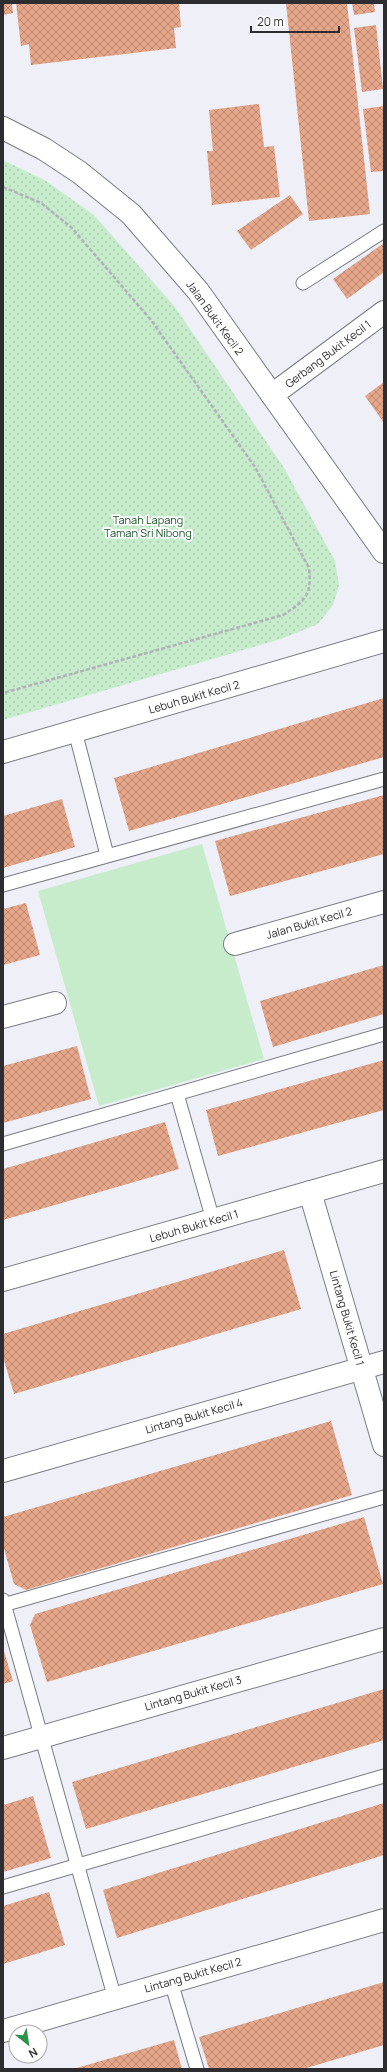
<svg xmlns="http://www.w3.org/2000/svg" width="387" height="2072" font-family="Manrope,sans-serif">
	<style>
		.grass { fill: #c7eccc }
		.park { fill: url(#park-dots) }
		.building { fill: url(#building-cross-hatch) }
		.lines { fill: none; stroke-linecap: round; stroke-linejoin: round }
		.lane-casing { stroke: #7b7c84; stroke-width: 15 }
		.street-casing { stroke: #7b7c84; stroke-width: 24 }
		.path { stroke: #b1b2b8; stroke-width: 2.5; stroke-dasharray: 4 2; stroke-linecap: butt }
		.lane { stroke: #fff; stroke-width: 13 }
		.street { stroke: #fff; stroke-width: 22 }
		.labels { text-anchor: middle; stroke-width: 3.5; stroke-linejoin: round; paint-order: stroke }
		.street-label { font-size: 11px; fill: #2d2d31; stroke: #fff }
		.park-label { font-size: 11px; fill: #195329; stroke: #fff }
	</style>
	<defs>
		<pattern id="park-dots" width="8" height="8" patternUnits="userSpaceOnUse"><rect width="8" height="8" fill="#c7eccc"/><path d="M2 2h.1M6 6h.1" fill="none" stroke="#abcbb0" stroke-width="1.8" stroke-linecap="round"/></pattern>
		<pattern id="building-cross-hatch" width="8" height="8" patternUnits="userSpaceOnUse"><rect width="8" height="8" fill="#e5a689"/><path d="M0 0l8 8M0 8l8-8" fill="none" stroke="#ba8871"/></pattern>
	</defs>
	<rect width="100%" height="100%" fill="#eeeff7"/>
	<!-- grass -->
	<path class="grass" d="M202 844 264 1059 99 1106 38 891Z"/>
	<!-- park -->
	<path class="park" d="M3 160 46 181 94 215 175 307 284 468 335 561 339 585 333 605 318 624 281 639 3 720Z"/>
	<!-- building -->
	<g class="building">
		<path d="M3 3H12L13 13 3 15Z"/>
		<path d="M16 3H179L181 27 174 28 176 48 31 65 29 44 21 46Z"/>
		<path d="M286 3H347L370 214 309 221Z"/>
		<path d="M352 3H374L375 12 354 15Z"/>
		<path d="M376 25 383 89 362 92 354 28Z"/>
		<path d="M259 104 264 147 274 146 280 197 212 205 207 151H213L209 110Z"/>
		<path d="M384 106V171L371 172 363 109Z"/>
		<path d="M290 195 303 214 251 250 237 231Z"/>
		<path d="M384 243V272L347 299 333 279Z"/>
		<path d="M384 382V423L365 396Z"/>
		<path d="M384 698V757L129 831 114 778Z"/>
		<path d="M384 795V854L230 896 215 841Z"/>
		<path d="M62 799 75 847 3 868V816Z"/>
		<path d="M26 903 40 955 3 965V909Z"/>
		<path d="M384 965V1014L273 1047 260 1001Z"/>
		<path d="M77 1046 91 1099 3 1123V1066Z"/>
		<path d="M384 1060V1110L218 1156 206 1110Z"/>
		<path d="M165 1122 179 1169 3 1220V1169Z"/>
		<path d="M284 1250 301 1309 14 1394 3 1357V1334Z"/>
		<path d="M331 1421 352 1495 26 1590 14 1584 3 1545V1517Z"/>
		<path d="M364 1517 383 1584 47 1682 30 1625 35 1614Z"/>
		<path d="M3 1648 13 1681 3 1684Z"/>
		<path d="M384 1689V1740L86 1829 72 1782Z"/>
		<path d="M33 1796 51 1858 3 1872V1805Z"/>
		<path d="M384 1803V1855L117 1938 103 1890Z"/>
		<path d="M49 1892 65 1945 3 1964V1906Z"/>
		<path d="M384 1982V2045L303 2069H209L199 2037Z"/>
		<path d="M174 2040 182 2069H73Z"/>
	</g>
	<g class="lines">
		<defs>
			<g id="lane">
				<path d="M303 283 384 231"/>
				<path d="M75 731 107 855"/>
				<path d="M3 885 384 779"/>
				<path d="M177 1094 213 1220"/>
				<path d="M3 1144 384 1034"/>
				<path d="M3 1600 115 1999"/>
				<path d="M3 1605 384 1497"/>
				<path d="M3 1887 384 1776"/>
				<path d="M171 1982 197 2069"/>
			</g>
			<g id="street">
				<path d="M3 128 44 149 79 172 131 214 198 291 384 552"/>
				<path d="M272 395 384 312"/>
				<path d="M3 752 384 641"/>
				<path d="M235 944 384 902"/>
				<path d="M3 1017 55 1003"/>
				<path d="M310 1192 384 1445"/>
				<path d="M3 1280 384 1171"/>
				<path d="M3 1471 384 1362"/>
				<path d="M3 1748 384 1639"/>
				<path d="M3 2031 384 1920"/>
			</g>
		</defs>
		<!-- lane casing -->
		<use href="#lane" class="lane-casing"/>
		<!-- street casing -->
		<use href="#street" class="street-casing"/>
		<!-- path -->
		<path class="path" d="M3 187 41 203 71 227 151 320 255 467 309 568C312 596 305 601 283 615L3 693"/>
		<!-- lane -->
		<use href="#lane" class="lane"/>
		<!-- street -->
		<use href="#street" class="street"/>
	</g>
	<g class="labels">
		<!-- street labels -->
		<g class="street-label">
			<text transform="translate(215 318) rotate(54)" y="4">Jalan Bukit Kecil 2</text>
			<text transform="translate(328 354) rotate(-37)" y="4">Gerbang Bukit Kecil 1</text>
			<text transform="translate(194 697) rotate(-16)" y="4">Lebuh Bukit Kecil 2</text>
			<text transform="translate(309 923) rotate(-16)" y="4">Jalan Bukit Kecil 2</text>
			<text transform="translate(194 1226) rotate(-16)" y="4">Lebuh Bukit Kecil 1</text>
			<text transform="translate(347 1318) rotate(74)" y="4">Lintang Bukit Kecil 1</text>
			<text transform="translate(194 1416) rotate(-16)" y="4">Lintang Bukit Kecil 4</text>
			<text transform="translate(193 1693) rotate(-16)" y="4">Lintang Bukit Kecil 3</text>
			<text transform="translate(193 1975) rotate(-16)" y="4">Lintang Bukit Kecil 2</text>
		</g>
		<!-- park labels -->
		<g class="park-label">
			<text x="148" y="524">Tanah Lapang<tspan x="148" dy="13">Taman Sri Nibong</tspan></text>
		</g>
	</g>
	<!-- border -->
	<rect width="387" height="2072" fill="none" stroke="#2d2d31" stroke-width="8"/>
	<!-- north arrow -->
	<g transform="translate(28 2044) rotate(150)"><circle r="19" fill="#ffffff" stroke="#ababad"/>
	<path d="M0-3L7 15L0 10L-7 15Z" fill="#2c9248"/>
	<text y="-6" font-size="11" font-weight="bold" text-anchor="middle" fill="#2d2d31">N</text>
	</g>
	<!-- scale -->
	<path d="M251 26v6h88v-6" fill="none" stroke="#2d2d31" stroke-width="2"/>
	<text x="257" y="26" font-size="12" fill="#2d2d31" stroke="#ffffff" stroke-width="3" paint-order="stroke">20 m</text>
</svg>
